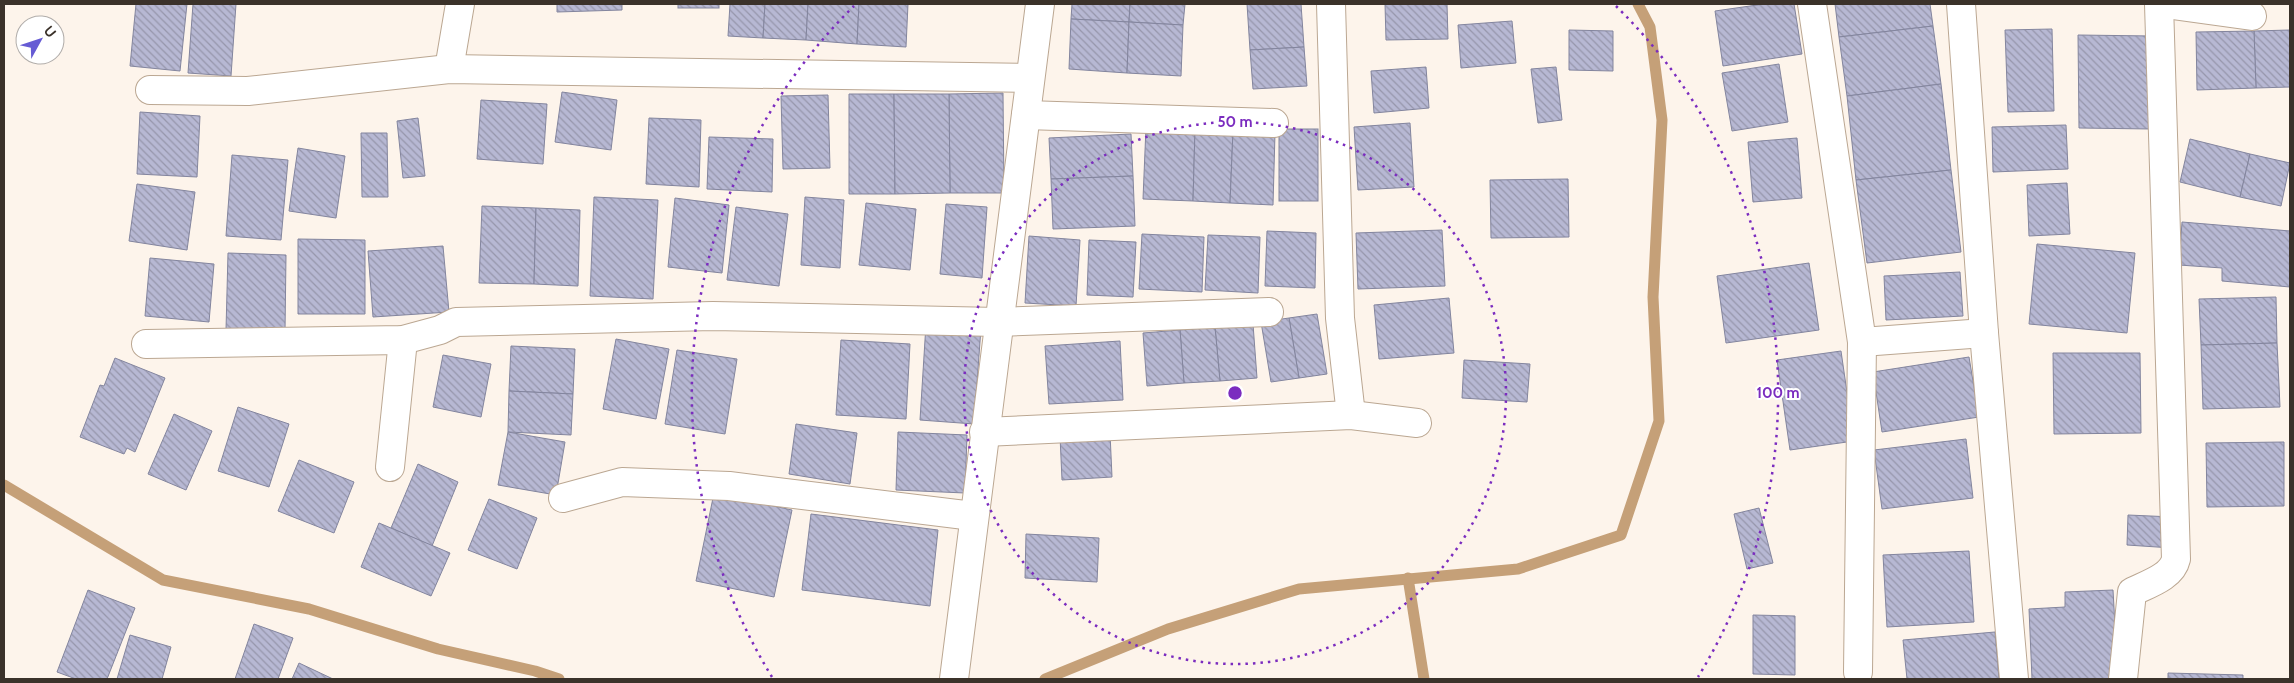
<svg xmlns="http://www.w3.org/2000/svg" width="2294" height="683" font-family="Cabin,sans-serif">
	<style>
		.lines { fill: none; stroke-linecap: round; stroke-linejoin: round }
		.stream { stroke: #c5a078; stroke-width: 11 }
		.building { fill: url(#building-back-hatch); stroke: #83859e }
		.minor-casing { stroke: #bba792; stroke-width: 30 }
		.minor { stroke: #fff; stroke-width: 28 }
		.ring { fill: none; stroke: #7b2cbf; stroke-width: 2.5; stroke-dasharray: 2.5 5 }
		.centre { fill: #7b2cbf; stroke: #fff; stroke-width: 2.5 }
		.ring-label { font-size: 15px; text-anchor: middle; font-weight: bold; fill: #7b2cbf; stroke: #fff; stroke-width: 4; stroke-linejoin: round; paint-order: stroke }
	</style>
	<defs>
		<pattern id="building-back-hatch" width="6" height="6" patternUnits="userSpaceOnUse" patternTransform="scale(1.25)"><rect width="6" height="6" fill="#b7b8d3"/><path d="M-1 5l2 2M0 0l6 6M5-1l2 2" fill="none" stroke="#9696ab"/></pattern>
	</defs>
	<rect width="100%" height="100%" fill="#fdf4eb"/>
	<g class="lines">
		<!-- stream -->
		<g class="stream">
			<path d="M4 485 163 580 309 609 438 649 535 671 559 679"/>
			<path d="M1408 578 1424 679"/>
			<path d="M1045 679 1168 629 1299 589 1518 569 1621 535 1659 421 1653 297 1662 120 1650 27 1638 4"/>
		</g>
	</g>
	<!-- building -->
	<g class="building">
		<path d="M136 4H187L180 71 130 66Z"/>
		<path d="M193 4H236L231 76 188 73Z"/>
		<path d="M557 4H622V10L557 12Z"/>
		<rect x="678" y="4" width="41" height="4"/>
		<path d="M730 4H765L763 38 728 36Z"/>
		<path d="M765 4H808L806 40 763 38Z"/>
		<path d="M808 4H859L857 44 806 40Z"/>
		<path d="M859 4H908L906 47 857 44Z"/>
		<path d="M1072 4H1130L1129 22 1071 19Z"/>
		<path d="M1130 4H1185L1183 25 1129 22Z"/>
		<path d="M1247 4H1301L1304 47 1250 50Z"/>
		<path d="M1385 4H1447L1448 39 1386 40Z"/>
		<path d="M1764 4H1794L1802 54 1723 66 1715 11Z"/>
		<path d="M1835 4H1930L1933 26 1839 37Z"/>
		<path d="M1071 19 1129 22 1127 73 1069 69Z"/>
		<path d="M1512 21 1516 63 1461 68 1458 25Z"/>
		<path d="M1129 22 1183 25 1181 76 1127 73Z"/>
		<path d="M1933 26 1941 84 1847 96 1839 37Z"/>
		<path d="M2052 29 2054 111 2008 112 2005 30Z"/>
		<path d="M1569 30 1613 31V71L1569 70Z"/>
		<path d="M2290 30V87L2256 88 2254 31Z"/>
		<path d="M2254 31 2256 88 2197 90 2196 32Z"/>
		<path d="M2078 35 2152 36 2151 129 2079 128Z"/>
		<path d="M1304 47 1307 86 1253 89 1250 50Z"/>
		<path d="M1779 64 1788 122 1732 131 1722 73Z"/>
		<path d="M1426 67 1429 108 1374 113 1371 71Z"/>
		<path d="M1556 67 1562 120 1538 123 1531 69Z"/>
		<path d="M1941 84 1951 170 1856 180 1847 96Z"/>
		<path d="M562 92 617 100 611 150 555 142Z"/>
		<path d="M1003 93 1004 193H950L949 94Z"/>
		<path d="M849 94H894L895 194H849Z"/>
		<path d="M894 94H949L950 193 895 194Z"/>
		<path d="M828 95 830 168 783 169 781 96Z"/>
		<path d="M481 100 547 104 543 164 477 159Z"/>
		<path d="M140 112 200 116 197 177 137 174Z"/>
		<path d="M418 118 425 176 403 178 397 121Z"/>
		<path d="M649 118 701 120 699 187 646 184Z"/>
		<path d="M1410 123 1414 187 1358 190 1354 127Z"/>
		<path d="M2066 125 2068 169 1993 172 1992 127Z"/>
		<path d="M1146 127 1195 129 1193 201 1143 199Z"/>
		<path d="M1195 129 1233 131 1230 203 1193 201Z"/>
		<rect x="1279" y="129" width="39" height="72"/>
		<path d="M1233 131 1275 133 1273 205 1230 203Z"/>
		<path d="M361 133H387L388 197H362Z"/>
		<path d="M1131 134 1133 176 1051 179 1049 138Z"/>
		<path d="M709 137 773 139 772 192 707 189Z"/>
		<path d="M1797 138 1802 198 1753 202 1748 142Z"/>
		<path d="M2190 139 2250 154 2240 197 2180 182Z"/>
		<path d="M298 148 345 156 336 218 289 211Z"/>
		<path d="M2250 154 2290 163 2281 206 2240 197Z"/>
		<path d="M232 155 288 160 281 240 226 236Z"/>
		<path d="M1951 170 1961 252 1867 263 1856 180Z"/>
		<path d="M1133 176 1135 226 1053 229 1051 179Z"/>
		<path d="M1568 179 1569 237 1491 238 1490 180Z"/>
		<path d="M2067 183 2070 234 2029 236 2027 185Z"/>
		<path d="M137 184 195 192 187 250 129 241Z"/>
		<path d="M594 197 658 200 653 299 590 296Z"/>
		<path d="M805 197 844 200 840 268 801 265Z"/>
		<path d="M675 198 729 205 722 273 668 267Z"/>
		<path d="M866 203 916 209 910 270 859 265Z"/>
		<path d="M946 204 987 207 982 278 940 274Z"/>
		<path d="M482 206 536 208 534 284 479 283Z"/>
		<path d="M736 207 788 214 779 286 727 280Z"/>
		<path d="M536 208 580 210 578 286 534 284Z"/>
		<path d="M2182 222 2290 231V287L2222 281V268L2179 265Z"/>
		<path d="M1442 230 1445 286 1358 289 1356 233Z"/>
		<path d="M1267 231 1316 233 1315 288 1265 286Z"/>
		<path d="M1142 234 1204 237 1202 292 1139 289Z"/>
		<path d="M1208 235 1260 237 1258 293 1205 290Z"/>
		<path d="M1029 236 1080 240 1076 306 1025 303Z"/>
		<path d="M298 239 365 240V314H298Z"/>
		<path d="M1089 240 1136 242 1133 297 1087 295Z"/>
		<path d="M2037 244 2135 253 2127 333 2029 324Z"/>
		<path d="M443 246 449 312 373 317 368 251Z"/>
		<path d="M228 253 286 255 285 332 226 330Z"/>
		<path d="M150 258 214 264 209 322 145 316Z"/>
		<path d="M1809 263 1819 330 1726 343 1717 276Z"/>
		<path d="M1960 272 1963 316 1886 320 1884 276Z"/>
		<path d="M2276 297 2277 343 2201 345 2199 299Z"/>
		<path d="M1449 298 1454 353 1379 359 1374 305Z"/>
		<path d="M1317 314 1327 374 1299 378 1289 318Z"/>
		<path d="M1289 318 1299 378 1271 382 1261 322Z"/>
		<path d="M926 324 981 328 974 424 920 420Z"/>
		<path d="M1253 324 1257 378 1220 381 1215 327Z"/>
		<path d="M1215 327 1220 381 1184 383 1180 330Z"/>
		<path d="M1180 330 1184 383 1147 386 1143 333Z"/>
		<path d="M616 339 669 349 656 419 603 409Z"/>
		<path d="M841 340 910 344 906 419 836 415Z"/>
		<path d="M1120 341 1123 400 1049 404 1045 346Z"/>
		<path d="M2277 343 2280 407 2203 409 2201 345Z"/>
		<path d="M511 346 575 349 573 394 509 391Z"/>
		<path d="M677 350 737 359 725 434 665 424Z"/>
		<path d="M1841 351 1854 441 1790 450 1777 360Z"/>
		<path d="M2053 353H2140L2141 433 2054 434Z"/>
		<path d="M443 355 491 364 481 417 433 407Z"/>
		<path d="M1969 357 1979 417 1882 432 1873 372Z"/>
		<path d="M115 358 165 378 135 452 127 448 124 454 80 437 100 385 104 386Z"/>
		<path d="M1464 360 1530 364 1527 402 1462 398Z"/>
		<path d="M509 391 573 394 571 435 508 432Z"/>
		<path d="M238 407 289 424 269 487 218 471Z"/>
		<path d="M174 414 212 431 186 490 148 474Z"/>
		<path d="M796 424 857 433 850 484 789 474Z"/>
		<path d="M508 432 565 442 556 495 498 485Z"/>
		<path d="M898 432 967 435 965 493 896 490Z"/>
		<path d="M1110 433 1112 477 1062 480 1060 436Z"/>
		<path d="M1966 439 1973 498 1882 509 1874 450Z"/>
		<path d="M2284 442V506L2207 507 2206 443Z"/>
		<path d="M299 460 354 482 334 533 278 511Z"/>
		<path d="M418 464 458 482 432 546 391 528Z"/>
		<path d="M714 493 792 510 774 597 696 581Z"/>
		<path d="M489 499 537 518 517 569 468 550Z"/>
		<path d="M1759 508 1773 563 1747 569 1734 514Z"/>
		<path d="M811 514 938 530 930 606 802 590Z"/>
		<path d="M2128 515 2173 517 2172 548 2127 545Z"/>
		<path d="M379 523 450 553 431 596 361 567Z"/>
		<path d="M1026 534 1099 538 1097 582 1025 578Z"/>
		<path d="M1969 551 1974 622 1887 627 1883 555Z"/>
		<path d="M88 590 135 608 107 679H76L57 672Z"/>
		<path d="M2113 590 2118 679H2032L2029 609 2065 607V592Z"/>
		<path d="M1753 615 1795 616V675L1753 674Z"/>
		<path d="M254 624 293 638 278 679H235Z"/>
		<path d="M1995 632 1999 679H1907L1903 640Z"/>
		<path d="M130 635 171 647 162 679H117Z"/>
		<path d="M299 663 333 679H292Z"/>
		<path d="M2168 673 2243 675V679H2168Z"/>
	</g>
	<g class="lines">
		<defs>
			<g id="minor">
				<path d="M1331 4 1340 318 1351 415"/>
				<path d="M1812 4 1862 342 1984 333"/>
				<path d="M1961 4 1984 333 2014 679"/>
				<path d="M2165 4 2252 16"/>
				<path d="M449 69 460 4"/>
				<path d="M150 90 248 91 449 69 1029 78"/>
				<path d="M1026 115 1274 123"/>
				<path d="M146 344 403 340 440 330 456 322 713 316 998 322 1269 312"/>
				<path d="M984 432 1351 415 1417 423"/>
				<path d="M390 467 403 340"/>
				<path d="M563 498 622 482 729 486 973 516"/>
				<path d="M1858 672 1862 342"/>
				<path d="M954 679 1040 4"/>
				<path d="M2123 679 2132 592C2148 584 2172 577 2176 559L2159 4"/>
			</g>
		</defs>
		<!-- minor casing -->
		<use href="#minor" class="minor-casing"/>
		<!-- minor -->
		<use href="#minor" class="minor"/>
	</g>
	<!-- distance rings -->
	<g class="ring">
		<circle cx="1235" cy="393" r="271"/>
		<path d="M772 677A543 543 0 0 1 854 6M1616 6A543 543 0 0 1 1698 677"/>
	</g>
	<circle cx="1235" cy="393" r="8" class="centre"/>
	<g class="ring-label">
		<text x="1235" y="127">50 m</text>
		<text x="1778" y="398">100 m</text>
	</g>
	<!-- border -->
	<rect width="2294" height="683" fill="none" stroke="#3b322a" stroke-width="10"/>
	<!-- north arrow -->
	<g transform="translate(40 40) rotate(50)"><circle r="24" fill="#ffffff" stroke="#b1adaa"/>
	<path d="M0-4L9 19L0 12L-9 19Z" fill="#665bd4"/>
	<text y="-8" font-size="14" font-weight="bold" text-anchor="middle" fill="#3b322a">U</text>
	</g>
</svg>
